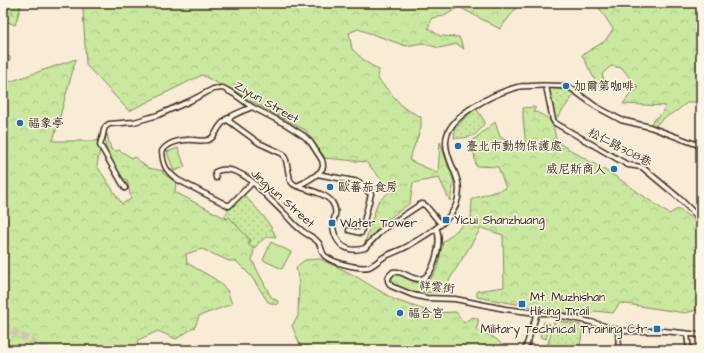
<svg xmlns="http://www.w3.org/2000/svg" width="704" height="353" viewBox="0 0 704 353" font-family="'Architects Daughter','LXGW WenKai TC',sans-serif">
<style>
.green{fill:url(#green-dots);stroke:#82895e}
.forest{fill:url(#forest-crowns);stroke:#82895e}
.cemetery{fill:url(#cemetery-stones);stroke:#82895e}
.pitch{fill:#cae89f;stroke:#82895e}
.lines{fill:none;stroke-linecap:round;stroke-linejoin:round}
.highway-tunnel{stroke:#d3c5b2;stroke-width:7;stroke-dasharray:7 3.5;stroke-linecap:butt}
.street-casing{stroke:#3b2a1e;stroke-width:7}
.street{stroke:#fcf5e5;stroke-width:4}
.poi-dot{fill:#1f6fb2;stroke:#fcf5e5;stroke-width:1.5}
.labels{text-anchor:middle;stroke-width:3;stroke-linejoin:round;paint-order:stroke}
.poi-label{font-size:12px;fill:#3b2a1e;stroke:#fcf5e5;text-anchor:start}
.street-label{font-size:12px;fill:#3b2a1e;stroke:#fcf5e5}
</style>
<defs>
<pattern id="green-dots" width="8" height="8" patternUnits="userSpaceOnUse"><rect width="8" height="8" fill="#cae89f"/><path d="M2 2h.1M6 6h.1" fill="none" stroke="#aec788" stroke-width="1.8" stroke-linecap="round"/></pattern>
<pattern id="forest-crowns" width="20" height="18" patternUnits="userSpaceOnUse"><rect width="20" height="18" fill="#cae89f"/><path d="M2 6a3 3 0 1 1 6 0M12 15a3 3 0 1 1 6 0" fill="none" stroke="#aec788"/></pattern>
<pattern id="cemetery-stones" width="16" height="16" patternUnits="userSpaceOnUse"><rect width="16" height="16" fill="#cae89f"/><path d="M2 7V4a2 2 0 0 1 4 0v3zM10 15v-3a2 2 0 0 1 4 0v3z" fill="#aec788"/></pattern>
</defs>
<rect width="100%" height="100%" fill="#f9ecd7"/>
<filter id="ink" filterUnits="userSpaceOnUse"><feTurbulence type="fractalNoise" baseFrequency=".025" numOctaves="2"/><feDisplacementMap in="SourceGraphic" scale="8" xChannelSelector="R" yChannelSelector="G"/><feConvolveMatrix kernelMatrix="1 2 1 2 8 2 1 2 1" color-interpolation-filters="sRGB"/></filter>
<g filter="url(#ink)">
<path class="green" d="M547,88L568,90L574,92V95L556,119L554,118Z
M476,108L485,122C476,138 470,138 454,138L455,129L464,119Z
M244,195C256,208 269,220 276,237C266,235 260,241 254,249L248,244L250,240L231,219L229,217L228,219L224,217L229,209Z
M555,320L580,325L583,329L579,350H546Z"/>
<path class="forest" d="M86,3H520L500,29L459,7L444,16L432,18L428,28L440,36L459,37L464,49L457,44L439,48L422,43L406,46L358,29L349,33L352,49L366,62L379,70L377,78L404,108L421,117V128L409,160L438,173L440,142L454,182L450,201L439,178L413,183L410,203L383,223L364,245L378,202L388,193V187L366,162L325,158L305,130L202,75L129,111L86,65L83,8Z
M596,3H701V102H688L678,110L664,118L654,127L650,124L663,112L666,106L623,104L632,91L635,92L638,88L622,68L611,66L602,74L605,82L598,86L582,55L605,41L613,29Z
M76,59L53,141H98L100,148L97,166L122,204L131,199L127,180L122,178L114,167L106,150L105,140L107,134L111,150L117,151L119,150L132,158L135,157L148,168L164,171L162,173L176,182L175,192L227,219L229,217L250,240L248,244L254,249L252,260L271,297L278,301L277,305L268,302L251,276L236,261H229L202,249L186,254L187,263L215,279L227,290L232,304L199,316L195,327L176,339L158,331L138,340L136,350H3V84Z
M533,107L536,108L533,111C554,119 552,122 557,142L618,178L669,214L678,209L700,224L701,226V309L685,313L620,303L613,313L595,311L589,317L477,297V291L504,287L503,235L481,228L442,292L411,293L391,285L393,275L398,274L417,283L427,281L432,277L437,269L443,242L471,218L472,199L506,188L498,167L476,166L472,141L495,122L500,137L518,148L526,147L523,118V108Z
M320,259L350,273L395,300L434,313L456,312L464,323L472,317L478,319V324L476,329L495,338L508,350H305L300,345L292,326L298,316L299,284L296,267L305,260Z"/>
<path class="cemetery" d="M3,3H22L15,25L3,20Z
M3,53L11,58L3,68Z"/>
<path class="pitch" d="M178,148L185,167L174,171L167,152Z
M271,242L291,252L282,269L263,260Z
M544,322L550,324L546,339L540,337Z"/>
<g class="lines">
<path class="highway-tunnel" d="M3,325L45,350
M3,347L7,350"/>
<g class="street-casing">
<path id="street" d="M546,86L553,120L555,123L628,165L642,167L679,198L701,220
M252,107C241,112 227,116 220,126C216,131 215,138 208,140C201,142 194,139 186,140C177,140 167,144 162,151C163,166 166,171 178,180L229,206L253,182
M226,119L259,143L283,154L286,160L290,180L293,184C305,190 324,192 332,202C339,213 333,217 333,226C333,229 334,232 335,235C340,249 352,252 365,248L382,230L421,204H423L426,206L441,224
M317,174L359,182L363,187L371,194L361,233L349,230
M216,178L215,172C228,165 243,174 253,182C263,193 274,203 285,214C290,219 294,225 300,229C305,234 312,236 317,241C322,245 321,253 325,256C333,263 358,269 369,267C374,265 379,260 384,257C393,252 403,250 411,244C427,234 448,224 456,205C466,180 447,166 446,144C444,116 495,93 518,87C521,86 526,86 530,86C542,85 554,86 566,86L572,89L595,106L621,120L650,127L701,146
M125,188L100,145C101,141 102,139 103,135C104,129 104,127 109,124L134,122L158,115L190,101L213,89L223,88L234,94L252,107L287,125L304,136L311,143L322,160C323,163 323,164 323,167C321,174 304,183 297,186
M436,228C437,230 438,232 438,234C440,245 434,279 419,279C409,279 403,270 393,272L389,276L388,279V281L391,286L413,295L426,298L455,299L505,309L537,313H548L591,322L618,330L627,331H664L701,335
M618,330L619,350
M687,334L689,350
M525,350L537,313"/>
</g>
<use href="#street" class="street"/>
</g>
</g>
<g class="poi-dot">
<circle cx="566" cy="86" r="4"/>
<circle cx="20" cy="123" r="4"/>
<circle cx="458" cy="146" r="4"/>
<circle cx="614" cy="169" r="4"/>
<circle cx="330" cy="187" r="4"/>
<rect x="442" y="216" width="8" height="8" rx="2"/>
<rect x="328" y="219" width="8" height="8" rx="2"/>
<rect x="518" y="300" width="8" height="8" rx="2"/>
<circle cx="400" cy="313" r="4"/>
<rect x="653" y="325" width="8" height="8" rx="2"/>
</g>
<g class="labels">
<g class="poi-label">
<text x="574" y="90">加爾第咖啡</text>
<text x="28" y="127">福象亭</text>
<text x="466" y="150">臺北市動物保護處</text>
<text x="606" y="173" text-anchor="end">威尼斯商人</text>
<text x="338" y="191">歐蕃茄食房</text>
<text x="454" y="224">Yicui Shanzhuang</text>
<text x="340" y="227">Water Tower</text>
<text x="530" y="301">Mt. Muzhishan<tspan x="530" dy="14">Hiking Trail</tspan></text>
<text x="408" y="317">福合宮</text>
<text x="649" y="333" text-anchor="end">Military Technical Training Ctr.</text>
</g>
<g class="street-label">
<text transform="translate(267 102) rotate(30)" y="4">Ziyun Street</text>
<text transform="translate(620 147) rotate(27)" y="4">松仁路308巷</text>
<text transform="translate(283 198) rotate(42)" y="4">Jingyun Street</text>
<text transform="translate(437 287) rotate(6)" y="4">祥雲街</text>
</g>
</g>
<rect width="704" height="353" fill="none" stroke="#fcf5e5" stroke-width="16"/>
<rect x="8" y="8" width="688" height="337" fill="none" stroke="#3b2a1e" stroke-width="1.5" filter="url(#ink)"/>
</svg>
